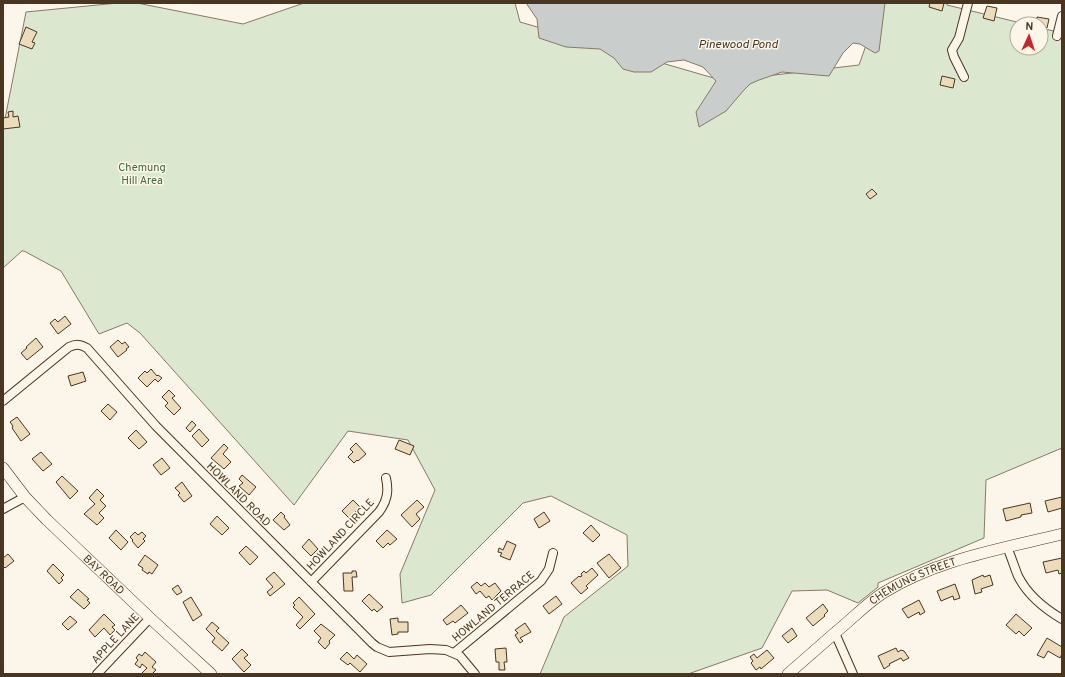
<svg xmlns="http://www.w3.org/2000/svg" width="1065" height="677" viewBox="0 0 1065 677" font-family="Overpass,sans-serif">
<style>
.green{fill:#dce7d0;stroke:#887966}
.water{fill:#c9cecd;stroke:#887966}
.building{fill:#ecdcbc;stroke:#4a3520}
.lines{fill:none;stroke-linecap:round;stroke-linejoin:round}
.street-casing{stroke:#4a3520;stroke-width:10}
.secondary-casing{stroke:#4a3520;stroke-width:12}
.street{stroke:#fbf6e9;stroke-width:8}
.secondary{stroke:#fbf6e9;stroke-width:11}
.labels{text-anchor:middle;stroke-width:3;stroke-linejoin:round;paint-order:stroke}
.park-label{font-size:11px;fill:#436837;stroke:#fbf6e9}
.street-label{font-size:11px;fill:#4a3520;stroke:#fbf6e9}
.water-label{font-size:12px;font-style:italic;fill:#4a3520;stroke:#fbf6e9}
</style>
<rect width="100%" height="100%" fill="#fbf6e9"/>
<path class="green" d="M118,3H137L243,24L304,3H515L520,22L724,81L859,65L881,3H947V5L1025,24H1017V48H1041V28L1062,33V448L986,480L984,538L878,583V587L858,603L827,590L792,591L762,648L688,674H540L564,617L628,566L627,535L551,496L523,503L431,595L402,603L400,574L435,490L408,440L348,431L294,505L140,333L127,323L99,334L61,271L24,251H22L3,268V129L26,12Z"/>
<path class="water" d="M526,3H885L879,51L875,53L860,44L853,43L843,53L829,76L782,72L759,80L750,84L744,90L726,111L699,127L696,112L716,81L703,67L684,60L667,62L651,72H634L623,69L614,58L600,49L566,47L539,38L537,19Z"/>
<path class="building" d="M930,3H944L942,11L929,7Z
M987,6L997,8L994,21L983,18Z
M1037,17L1049,19L1047,28L1041,26V24H1036Z
M26,27L37,32L32,42L35,43L32,49L19,44Z
M942,76L955,79L953,88L940,85Z
M13,111V117L18,116L20,127L3,129V118L9,117L8,112Z
M872,189L877,194L870,199L866,194Z
M65,316L71,324L58,334L50,323L55,319L58,322Z
M36,338L43,347L27,360L21,353L27,348L26,347Z
M118,340L122,344L125,342L129,347L126,349L127,350L118,357L110,347Z
M151,369L157,376L158,375L162,378L158,382L155,379L147,387L138,378L145,371L147,373Z
M83,372L86,381L71,386L68,376Z
M169,390L175,396L172,398L181,408L174,415L165,406L168,403L162,397Z
M108,404L117,412L110,420L101,411Z
M17,417L30,434L21,441L12,428L13,426L10,422Z
M192,421L196,425L190,432L186,428Z
M199,429L209,440L202,447L192,436Z
M136,430L147,442L139,449L128,438Z
M399,440L414,446L410,455L395,449Z
M356,443L366,454L358,461L357,460L354,463L348,457L353,452L350,449Z
M224,444L228,448L223,454L231,462L224,469L211,458Z
M41,452L52,464L43,471L32,459Z
M162,458L170,468L161,475L153,465Z
M242,475L256,487L249,495L239,486L243,483L239,479Z
M62,476L78,491L70,499L56,482Z
M182,482L192,496L184,502L178,495L180,493L175,488Z
M97,489L104,496L100,500L106,506L99,513L104,518L97,525L84,514L95,504L89,498Z
M1062,497V508L1048,512L1045,501Z
M353,500L360,507L349,518L342,511Z
M417,500L424,507L416,514L420,519L412,527L401,515Z
M1030,503L1032,513L1021,515V517L1006,521L1003,509Z
M281,512L285,516L284,517L290,525L284,530L273,520Z
M544,512L550,521L539,528L534,519Z
M217,516L229,528L222,535L210,524Z
M591,525L600,535L593,542L583,533Z
M116,530L128,542L121,550L109,538Z
M387,530L397,539L390,545L388,543L383,548L376,541Z
M135,532L138,535L142,532L146,536L143,539L145,541L138,548L132,541L133,540L130,537Z
M309,539L318,549L311,556L302,547Z
M507,541L516,545L510,560L500,556L502,553L498,552L499,548L503,550Z
M246,546L258,557L250,565L239,553Z
M8,554L14,561L5,568L4,567L3,568V558Z
M609,554L621,568L609,578L597,563Z
M145,555L158,565L152,574L149,572L148,574L142,570L143,568L138,565Z
M1062,558V573L1059,574L1058,570L1046,573L1043,562Z
M53,564L64,575L61,578L63,580L59,584L47,571Z
M592,568L598,575L586,586L588,588L581,594L571,583L579,576L580,577L582,576L581,574L584,571L586,573Z
M352,571H356L357,577H352L353,591H344L343,573H352Z
M274,572L285,584L270,596L267,592L273,587L266,579Z
M983,575L984,577L990,575L993,585L981,589L982,592L975,594L972,580Z
M477,582L481,586L485,583L489,587L495,583L501,591L492,600L489,596L486,598L480,591L476,594L471,587Z
M955,584L960,598L954,600L953,596L941,601L937,591Z
M178,585L182,592L177,595L172,589Z
M78,589L89,599L87,600L90,603L84,609L70,597Z
M369,594L383,607L377,612L374,609L372,611L362,601Z
M556,596L562,604L549,614L543,606Z
M191,597L202,615L193,621L183,602Z
M299,597L315,614L300,629L296,625L303,617L293,607L295,605L293,603Z
M919,600L925,612L920,615L919,612L908,618L902,609Z
M823,604L828,611L824,615L825,616L813,626L806,618Z
M461,605L468,613L455,623L453,621L447,625L443,620Z
M104,614L115,625L112,627L115,630L110,635L104,628L95,637L89,630Z
M1016,614L1032,628L1024,636L1019,631L1016,634L1006,625Z
M70,616L77,622L68,630L62,624Z
M398,618V622H408V632H398V634L392,635L390,619Z
M212,622L219,628L216,631L229,643L222,651L212,642L215,638L206,629Z
M525,623L531,632L520,638L523,641L520,643L515,635L518,633L515,630Z
M321,624L335,635L329,641L330,643L325,649L318,642L321,638L314,631Z
M792,628L797,636L788,643L782,636Z
M1047,638L1062,647V654L1060,658L1048,651L1044,658L1037,655Z
M506,648L507,662H504L505,670H499V662H496L495,649Z
M896,648L898,652L901,650L904,651L909,658L903,661L901,658L889,664L890,665L884,669L878,656Z
M242,649L248,655L244,658L251,665L244,672L232,659Z
M767,650L774,658L761,669L760,667L756,670L751,663L753,661L750,657L754,654L757,658Z
M145,652L156,662L152,667L156,670L152,674H144L142,673L147,668L142,664L140,668L135,664L138,660L136,658L139,654L142,656Z
M347,652L354,659L357,655L367,664L360,672L350,663L348,665L340,659Z"/>
<g class="lines">
<g class="street-casing">
<path id="street" d="M1057,36L1062,16
M964,77L954,57L952,50L959,38L968,3
M3,401L69,347C76,344 80,344 87,348L156,426L372,643L377,647L389,652L430,649L446,650L460,656L475,674
M3,509L25,497
M1007,547C1011,556 1014,566 1018,576C1027,594 1045,609 1062,619
M311,582L379,512C387,501 389,492 386,478
M835,633L853,674
M454,653L541,581L549,569L553,553
M97,674L150,618"/>
</g>
<g class="secondary-casing">
<g id="secondary">
<path id="s1" d="M3,468L25,497L47,520L150,618L211,674"/>
<path id="s2" d="M788,674C804,660 820,646 836,632C852,619 866,604 883,593C938,559 1001,549 1062,534"/>
</g>
</g>
<use href="#street" class="street"/>
<use href="#secondary" class="secondary"/>
</g>
<g class="labels">
<g class="park-label">
<text x="142" y="171">Chemung<tspan x="142" dy="13">Hill Area</tspan></text>
</g>
<g class="street-label">
<text transform="translate(239 494) rotate(45)" y="4">HOWLAND ROAD</text>
<text transform="translate(340 534) rotate(-47)" y="4">HOWLAND CIRCLE</text>
<text dy="4" stroke="none"><textPath href="#s1" startOffset="147">BAY ROAD</textPath></text>
<text dy="4" stroke="none"><textPath href="#s2" startOffset="157">CHEMUNG STREET</textPath></text>
<text transform="translate(493 606) rotate(-40)" y="4">HOWLAND TERRACE</text>
<text transform="translate(115 638) rotate(-47)" y="4">APPLE LANE</text>
</g>
<g class="water-label">
<text x="738" y="48">Pinewood Pond</text>
</g>
</g>
<rect width="1065" height="677" fill="none" stroke="#4a3520" stroke-width="8"/>
<g transform="translate(1029 36) rotate(3)"><circle r="19" fill="#fbf6e9" stroke="#b4a999"/>
<path d="M0-3L7 15L0 10L-7 15Z" fill="#c62828"/>
<text y="-6" font-size="11" font-weight="bold" text-anchor="middle" fill="#4a3520">N</text>
</g>
</svg>
